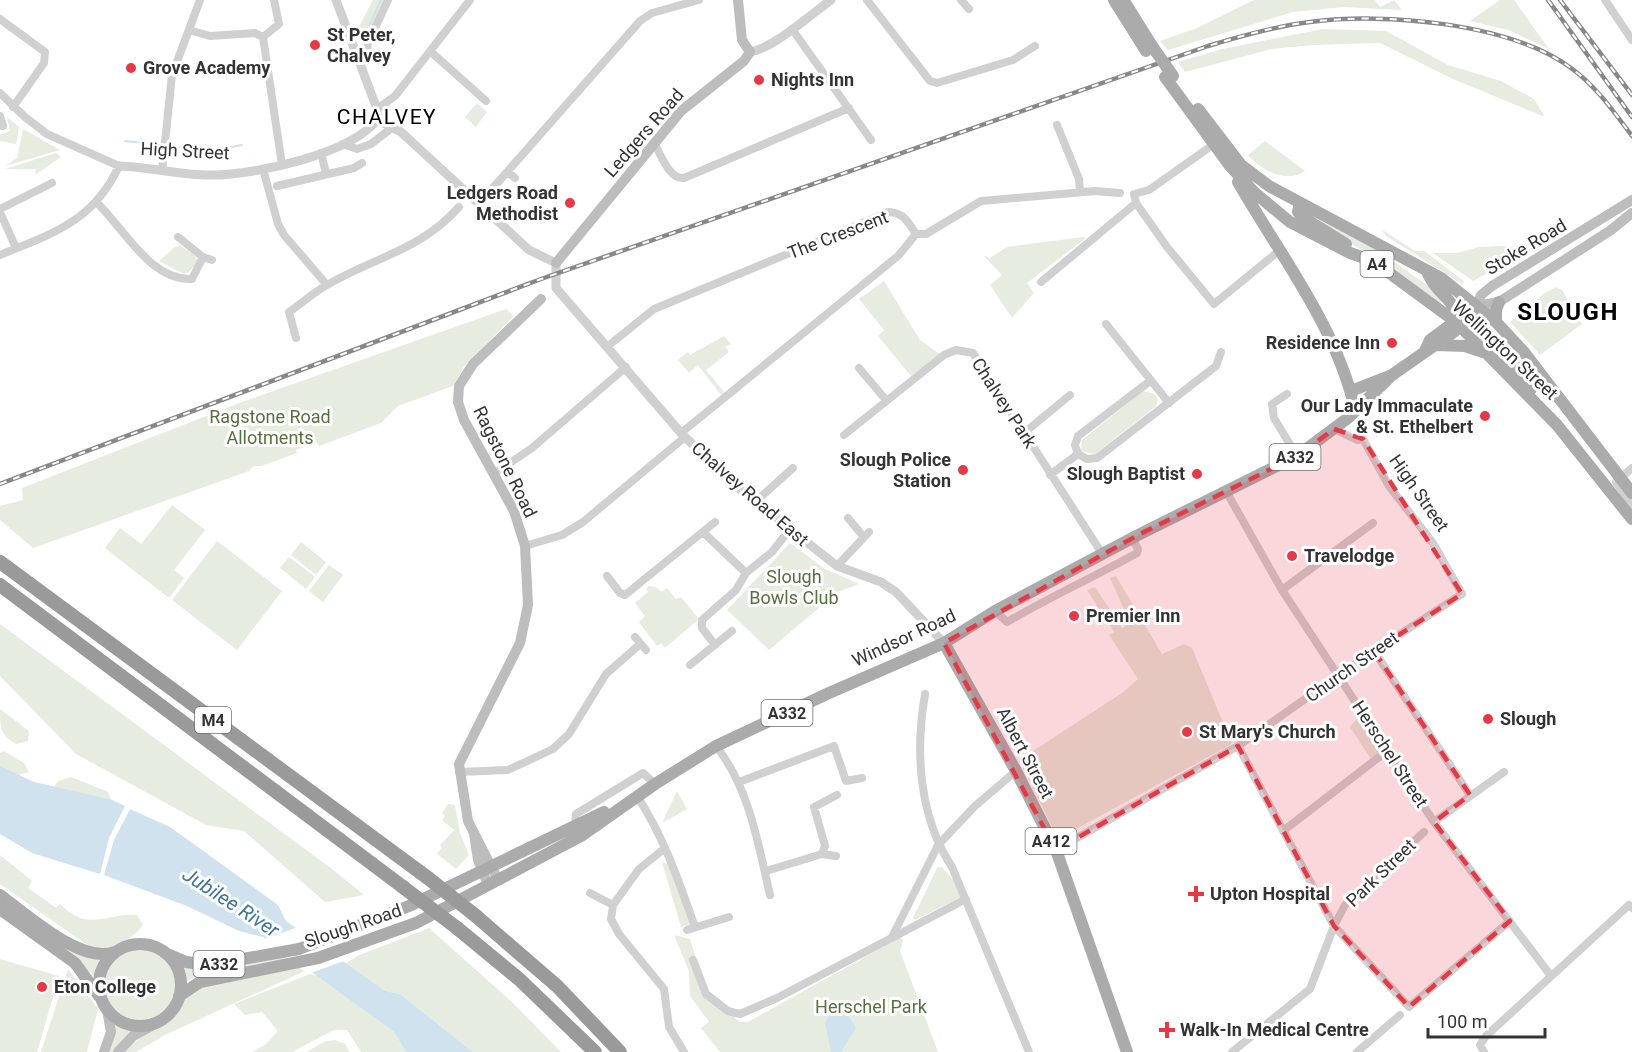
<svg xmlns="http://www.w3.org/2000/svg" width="1632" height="1052" viewBox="0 0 1632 1052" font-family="Roboto,sans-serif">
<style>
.green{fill:#e6ecdf}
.water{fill:#cfe2ee}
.pier{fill:#fff}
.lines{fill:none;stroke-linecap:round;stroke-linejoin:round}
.stream{stroke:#cfe2ee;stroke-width:2}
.minor{stroke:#d0d0d0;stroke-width:8}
.tertiary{stroke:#d0d0d0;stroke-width:9}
.secondary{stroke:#bdbdbd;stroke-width:10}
.primary{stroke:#ababab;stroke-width:12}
.motorway{stroke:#9a9a9a;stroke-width:14}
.rail-casing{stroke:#888;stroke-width:4.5}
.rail{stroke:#fff;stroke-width:2;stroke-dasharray:7;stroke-linecap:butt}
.primary-bridge{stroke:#ababab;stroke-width:12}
.motorway-bridge{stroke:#9a9a9a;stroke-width:14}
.marked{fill:#e63946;fill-opacity:0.2;stroke:#e63946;stroke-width:4.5;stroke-dasharray:12 8;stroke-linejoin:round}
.poi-dot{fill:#e63946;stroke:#fff;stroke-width:2}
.labels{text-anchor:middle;stroke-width:6;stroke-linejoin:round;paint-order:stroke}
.shield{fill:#fff;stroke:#707070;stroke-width:1.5}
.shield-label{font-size:16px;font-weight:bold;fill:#333}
.poi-label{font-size:18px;font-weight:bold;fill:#333;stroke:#fff;text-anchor:start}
.street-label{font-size:18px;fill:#333;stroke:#fff}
.park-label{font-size:18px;fill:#56703f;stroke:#fff}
.water-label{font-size:20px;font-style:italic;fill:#3f7597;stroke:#fff}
.quarter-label{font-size:21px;letter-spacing:1.5px;fill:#000;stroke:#fff}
.district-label{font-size:24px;font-weight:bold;letter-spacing:1.5px;fill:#000;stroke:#fff}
</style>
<rect width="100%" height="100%" fill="#fff"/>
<path class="green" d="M373,0H386L363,46L356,32Z
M1254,0H1375L1380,7L1394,0L1402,10L1343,7L1293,12L1168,50L1160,41L1197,28Z
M1500,0H1514L1549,49L1508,30L1470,21Z
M1323,29L1386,31L1448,65L1501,81L1534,99L1545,117L1453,79L1380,43L1313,45L1272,49L1185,72L1178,62L1222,49Z
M477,103L487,112L476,127L465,117Z
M7,117L19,127L16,144L0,141V135L10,131Z
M23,130H25L60,150L5,166L17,158Z
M1265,141L1305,171C1288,184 1260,170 1248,155Z
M56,153L61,157L35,175L36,169H5Z
M1319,220L1380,252L1445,298L1439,305L1388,266L1317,223Z
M1381,229L1415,251H1424L1464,281L1462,284L1386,236Z
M1083,237L1086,238L1027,283L1034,293L1012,318L990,285L1002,275L983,255L990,258L1007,247Z
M180,246L195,255L198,262L189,272L184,274L159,261L175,247Z
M1502,246L1529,249L1473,281L1433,253H1457L1479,247Z
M884,281L920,340L941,355L911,376L878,336L884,330L859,299Z
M1556,287L1562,290L1582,324L1540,355L1510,322L1545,293Z
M506,309L514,316L464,366L453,386L398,406L381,423L319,446L317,442L296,450L297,453L261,466H254L249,471L33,548L0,520V506L23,500L22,488L242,402Z
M724,336L731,344L725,347L729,352L706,370L724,392L721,395L698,365L689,373L678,360L688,352L690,355Z
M1143,391L1155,394L1158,400L1156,406L1095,454L1081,451L1082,440Z
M172,505L205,530L174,570L184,578L169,598L105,548L120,528L141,544Z
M217,541L282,591L237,650L172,600Z
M301,542L326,562L316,575L291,555Z
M790,543L825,569L859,584L838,592L769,650L727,610Z
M289,557L315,577L306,589L280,568Z
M329,565L343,575L323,602L309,591Z
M1116,576L1162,654L1184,644L1192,648L1232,744L1058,839L1019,760L1122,693L1138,679L1109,635L1114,632L1087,590L1095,587L1122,628L1130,623L1110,578Z
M649,586L656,587L662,592L667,588L676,599L681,597L699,619L665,648L661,643L657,646L639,622L645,616L635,603L648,592L646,589Z
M0,624L332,869L364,895L325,902L244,831L206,825L76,754L0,676Z
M0,709L29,731L28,741L16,744C0,735 0,727 0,709Z
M1358,717L1381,752L1371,759L1350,727Z
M4,751L24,763L29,772L14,776L0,768V753Z
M71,777L108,792L111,799L54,787L58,781Z
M677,791L687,809L662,823Z
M448,804L455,805L460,833L469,855L456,869L437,854L442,847L440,845L454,830L442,820L445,816L442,813Z
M0,855L32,881L28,888L56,908L60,904C89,933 105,913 137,915L143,925C132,941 113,946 96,951L0,884Z
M662,862L671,866L690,925L681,927Z
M942,867L964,893L961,897L915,920L913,918L937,868Z
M0,899L101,958L94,976L67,950L0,903Z
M429,928L513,1003L561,1052H473L400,994L385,991L345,964L357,956Z
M674,935L690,939L707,994L740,1022H748L901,937L903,941L900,951L938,1052H720L701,1028L709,1022L690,996L689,971Z
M104 985a36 36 0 1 1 72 0a36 36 0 1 1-72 0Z
M296,952L298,957L201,975L186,981L184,966Z
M0,959L59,976L37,1052H0Z
M317,963L318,965L167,1034L136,1052H122L153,1028L169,1020L193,989Z
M68,969L98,1009L87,1052H41Z
M310,974L317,976L394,1032L406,1052H361L347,1030H334L292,1052H252L266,1044L278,1031L262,1012L245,1015L234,1004Z
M116,1023L133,1030L113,1052H108Z
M335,1040L345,1044L350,1052H306L326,1041Z"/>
<path class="water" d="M0,766L34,782L110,799L125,806L109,838L100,874L32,853L0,834Z
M130,809L170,827L278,905L286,921L385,991L400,994L473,1052H406L394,1032L263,937L239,931L187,906L104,875L114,840Z
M835,1005L844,1008L856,1028L841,1052H831L825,1023Z"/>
<path class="pier" d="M298,927L344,961L308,974L262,940Z"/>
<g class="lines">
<path class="stream" d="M362,41L381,0
M125,141L154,144
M177,147L218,150L242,145"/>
<path class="minor" d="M867,0L930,81L937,83L1013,60L1035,46
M961,0L969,9
M1605,0L1632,40
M0,19L45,52L44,63L13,107
M792,29L871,140
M189,30L210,36L255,33L263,37L282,165
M263,37L279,24L274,0
M430,51L486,101
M359,62L366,58L368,43L388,0
M0,93L25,117L47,134L119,166C93,222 53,233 0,255
M377,109L395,96L470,0
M0,116L3,126
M1057,125L1079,179L1080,192
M654,143C661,155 669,179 684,178L849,108
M343,144L357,149L371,144L393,127
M321,153L326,173
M263,169L278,224L284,235L327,285
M162,171L172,75L200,0
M508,172L515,178
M277,186L354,168L362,163
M485,197L640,21L652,13L699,0
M97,203C124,228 150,281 192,279L203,257
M1136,203L1167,247L1214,304L1280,250
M0,209L52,183
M0,212L16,248
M916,234H926L981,201L1095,191L1120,193
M178,237L203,257L212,260
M1041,282L1136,203L1134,194L1149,190L1214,144
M1106,324L1169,403
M296,338L289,312C302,303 314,292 327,285C375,257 421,250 459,207
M608,346L654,309L889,212C904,213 908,222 916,234
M859,368L886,400
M1150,381L1078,436L1075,445L1078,454L1087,459L1097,458L1216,366L1221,352
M1287,394L1272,404L1274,418L1297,456
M681,433L898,256L916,234
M1024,433L1070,395
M844,435L944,355L956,350L973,353L1103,555
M1632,468L1616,482L1632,505
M495,473L532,448L626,367
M1050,475L1078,454
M1226,491L1282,590L1434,822L1551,976
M754,503L793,468
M848,518L863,536
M703,532L746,573L772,552L789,530
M525,546L562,535L583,522L685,437
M837,566L869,532
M607,576L620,593L625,595L715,522
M1282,590L1373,523
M995,611L1007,622C1050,597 1094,577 1137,553L1138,549L1132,538
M635,637L646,650
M715,645L702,628V620L736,590L746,573
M1374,651L1470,795
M690,665L732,631
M925,694C915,752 919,817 952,867L1029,1052
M716,746C750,789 758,844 770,895
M1238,746L1334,926L1409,1007L1510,921
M459,772L508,770L553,749L569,734L606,674L639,645
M739,782L834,746L846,781L862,778
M637,796C664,837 679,882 695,927
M1434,822L1504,772
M575,826L576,814L643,773L655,784
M1283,831L1387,751
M665,848L639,869L613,905L611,919L619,934L664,989L669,1027L684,1052
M1056,850L1238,746L1371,653L1462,594L1433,543L1389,486L1363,439L1357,440L1334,429
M822,854L825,846L814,807L837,795
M766,871L822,854L836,856
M590,893L613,905
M687,930L729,917
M893,935L938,845L975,806L1016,771
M693,960L706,994L728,1011L740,1014L777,998L966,899
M1232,1052L1310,989L1334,926L1345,905L1424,832
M1357,1052L1400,1015
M1484,1052L1480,1045L1486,1036L1629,905L1632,908"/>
<path class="tertiary" d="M336,0L377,109V120
M750,52C774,48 810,15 831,0
M377,120L401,132L529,250L556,263V288
M119,166C151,167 183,176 215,175C258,174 350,154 377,120
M556,288L681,433L732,483L837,566L881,582L896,592L944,643"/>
<path class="secondary" d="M1632,200L1492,286L1481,295L1476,306L1499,302L1611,230L1632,213
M556,263L681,111L744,61L750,52L742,40L738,0
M474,834L478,860L488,885
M498,880L468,821L459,764L520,643L528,605L525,546L514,511L464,420L458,402L459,386L473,364L541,299
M104,1052L111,1032L107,1010
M118,1052L133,1036L155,1024"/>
<path class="primary" d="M1114,0L1146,51
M1124,1L1152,46
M1165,77L1230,166L1255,193L1290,222L1350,253L1373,261L1456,322L1557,425L1632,519
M1198,109L1241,165L1269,186L1441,278L1496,322L1523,351L1632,493
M1238,182C1280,255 1336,326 1355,409
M1300,203L1298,212L1301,216L1346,244
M1476,306V323L1522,374L1531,389
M1496,322V310L1499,302
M1437,345L1465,346L1483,352
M1425,351L1430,340L1476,306
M1351,391L1392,375L1455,331C1458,293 1441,302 1428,274
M944,643L1016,771L1056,850L1127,1052
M0,895C26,914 82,965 114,952
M0,909L75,963L99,996
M99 985a41 41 0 1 1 82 0a41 41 0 1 1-82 0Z
M165,953L186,962L209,965L299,949L409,906L604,812
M179,996L200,982L318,958L416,923L581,836L655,784L716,746L829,693L944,643L995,611L1138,535L1297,456L1348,418L1392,375"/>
<path class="motorway" d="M0,562L428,878
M0,585L403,887
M476,916L557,986L620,1052
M457,928L519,979L595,1052"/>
<g class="rail-casing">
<path id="rail" d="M1548,0L1632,117
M1560,0L1632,95
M0,484L541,279L1208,46C1241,36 1276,26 1310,22C1385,12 1510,23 1571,68C1596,86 1614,112 1632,136"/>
</g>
<use href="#rail" class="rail"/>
<path class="primary-bridge" d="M1152,46L1173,76"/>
<path class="motorway-bridge" d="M428,878L476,916
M403,887L457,928"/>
</g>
<path class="marked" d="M1334,429L1363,439L1462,594L1374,651L1470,795L1434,822L1510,921L1409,1007L1334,926L1238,746L1056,850L944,643L1138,535L1297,456Z"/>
<g class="poi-dot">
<circle cx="315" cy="45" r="6"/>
<circle cx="131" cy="68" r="6"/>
<circle cx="759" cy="80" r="6"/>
<circle cx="570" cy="203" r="6"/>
<circle cx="1392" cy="343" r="6"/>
<circle cx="1485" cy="416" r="6"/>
<circle cx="963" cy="470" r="6"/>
<circle cx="1197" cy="474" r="6"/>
<circle cx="1292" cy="556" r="6"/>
<circle cx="1074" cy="616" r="6"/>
<circle cx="1488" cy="719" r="6"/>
<circle cx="1187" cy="732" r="6"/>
<path d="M1193 885h6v6h6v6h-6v6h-6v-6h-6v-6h6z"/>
<circle cx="42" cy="987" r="6"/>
<path d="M1164 1021h6v6h6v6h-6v6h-6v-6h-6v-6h6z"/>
</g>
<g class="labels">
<g class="shield">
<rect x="1360.5" y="251" width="33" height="26" rx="4.5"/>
<rect x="1269.5" y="444" width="51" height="26" rx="4.5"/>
<rect x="761.5" y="700" width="51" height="26" rx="4.5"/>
<rect x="195" y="707" width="36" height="26" rx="4.5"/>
<rect x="1025.5" y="828" width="51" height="26" rx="4.5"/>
<rect x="193.5" y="951" width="51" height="26" rx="4.5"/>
</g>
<g class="shield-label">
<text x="1377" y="270">A4</text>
<text x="1295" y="463">A332</text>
<text x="787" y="719">A332</text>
<text x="213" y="726">M4</text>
<text x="1051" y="847">A412</text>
<text x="219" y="970">A332</text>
</g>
<g class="poi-label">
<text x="327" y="41">St Peter,<tspan x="327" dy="21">Chalvey</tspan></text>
<text x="143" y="74">Grove Academy</text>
<text x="771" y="86">Nights Inn</text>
<text x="558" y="199" text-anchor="end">Ledgers Road<tspan x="558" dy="21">Methodist</tspan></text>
<text x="1380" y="349" text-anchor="end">Residence Inn</text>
<text x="1473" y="412" text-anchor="end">Our Lady Immaculate<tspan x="1473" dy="21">&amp; St. Ethelbert</tspan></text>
<text x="951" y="466" text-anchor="end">Slough Police<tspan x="951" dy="21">Station</tspan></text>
<text x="1185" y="480" text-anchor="end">Slough Baptist</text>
<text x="1304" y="562">Travelodge</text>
<text x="1086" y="622">Premier Inn</text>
<text x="1500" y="725">Slough</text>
<text x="1199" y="738">St Mary's Church</text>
<text x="1210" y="900">Upton Hospital</text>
<text x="54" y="993">Eton College</text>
<text x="1180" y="1036">Walk-In Medical Centre</text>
</g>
<g class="street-label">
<text transform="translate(644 133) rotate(-49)" y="6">Ledgers Road</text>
<text transform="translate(185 151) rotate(3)" y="6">High Street</text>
<text transform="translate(838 235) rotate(-21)" y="6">The Crescent</text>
<text transform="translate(1526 247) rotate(-31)" y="6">Stoke Road</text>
<text transform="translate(1505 350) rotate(43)" y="6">Wellington Street</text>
<text transform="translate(1004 403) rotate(57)" y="6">Chalvey Park</text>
<text transform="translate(505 462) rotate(64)" y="6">Ragstone Road</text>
<text transform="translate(1419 493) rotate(55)" y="6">High Street</text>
<text transform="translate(750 494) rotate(41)" y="6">Chalvey Road East</text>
<text transform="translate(904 638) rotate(-25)" y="6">Windsor Road</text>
<text transform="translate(1352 667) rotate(-35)" y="6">Church Street</text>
<text transform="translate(1025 753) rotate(62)" y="6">Albert Street</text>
<text transform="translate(1390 754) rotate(57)" y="6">Herschel Street</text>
<text transform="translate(1381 873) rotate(-44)" y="6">Park Street</text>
<text transform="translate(353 926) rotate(-19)" y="6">Slough Road</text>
</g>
<g class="park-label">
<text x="270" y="423">Ragstone Road<tspan x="270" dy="21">Allotments</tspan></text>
<text x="794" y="583">Slough<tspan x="794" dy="21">Bowls Club</tspan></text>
<text x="871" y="1013">Herschel Park</text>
</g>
<g class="water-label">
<text transform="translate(231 902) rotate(33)" y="7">Jubilee River</text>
</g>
<g class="quarter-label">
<text x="387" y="124">CHALVEY</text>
</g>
<g class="district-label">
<text x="1568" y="320">SLOUGH</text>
</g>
</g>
<path d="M1428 1028v9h117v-9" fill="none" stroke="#333333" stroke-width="3"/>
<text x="1437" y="1028" font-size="18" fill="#333333" stroke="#ffffff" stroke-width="4.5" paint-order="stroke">100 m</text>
</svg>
